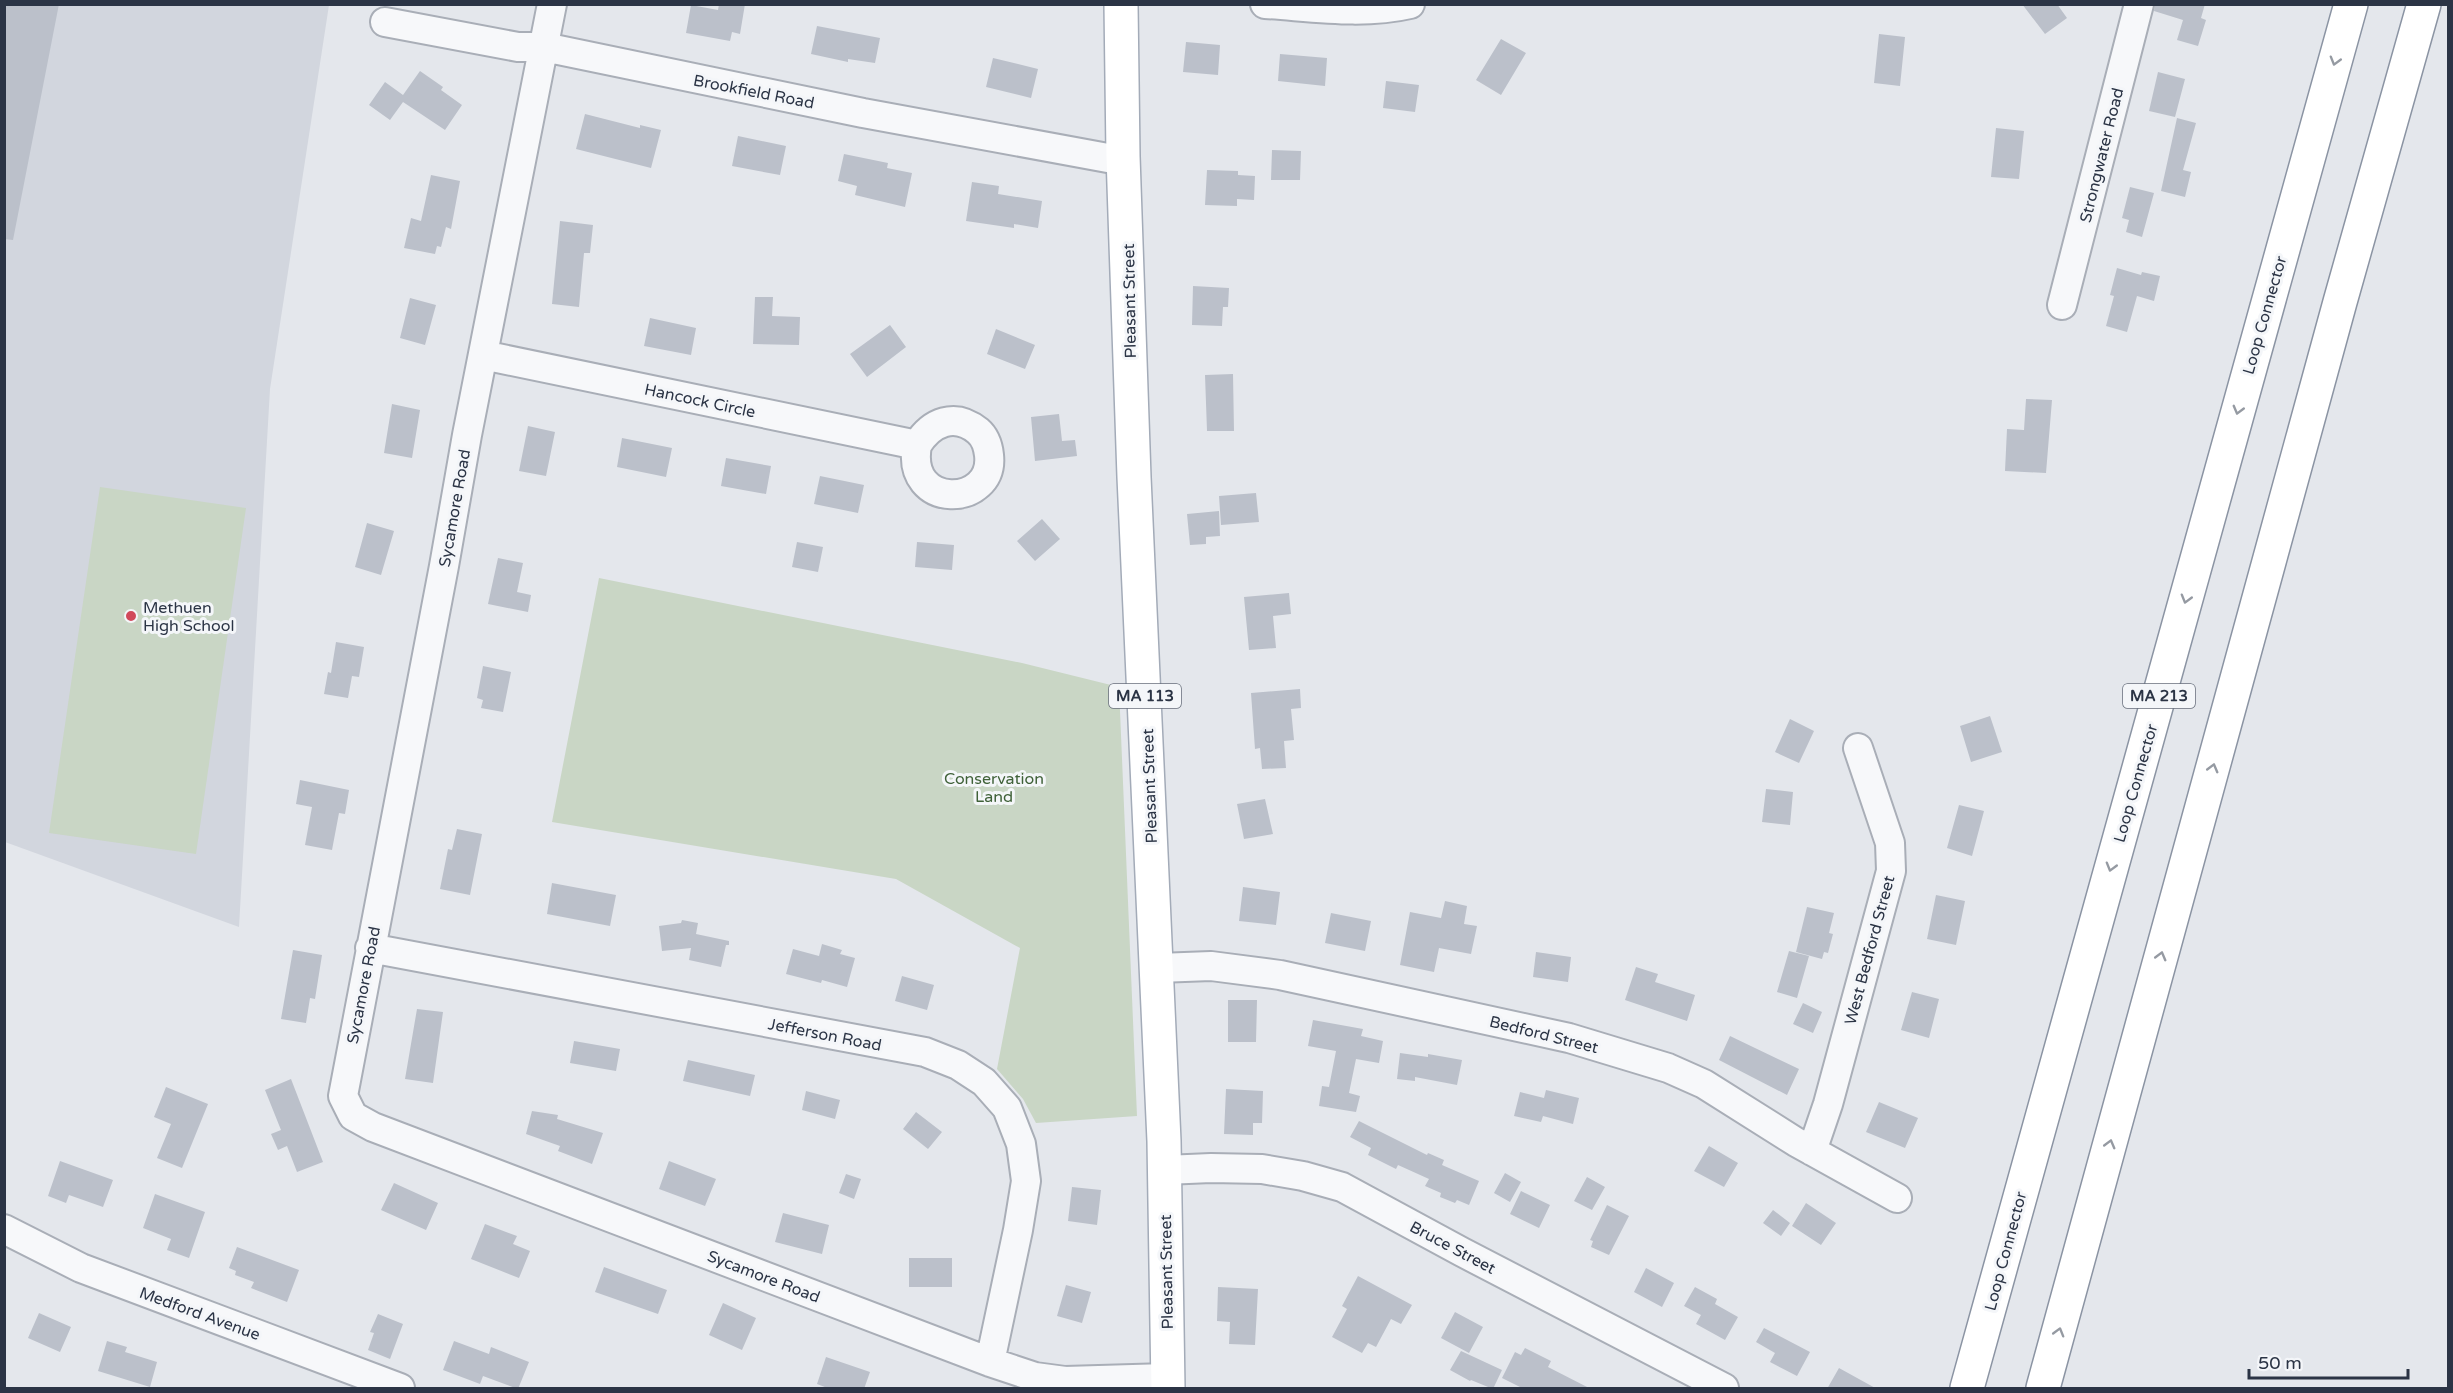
<svg xmlns="http://www.w3.org/2000/svg" width="2453" height="1393" viewBox="0 0 2453 1393" font-family="'Varela Round',sans-serif">
<style>
.built{fill:#d2d6de}
.green{fill:#c9d6c5}
.building{fill:#bbc0ca}
.lines{fill:none;stroke-linecap:round;stroke-linejoin:round}
.minor-casing{stroke:#a9aeb7;stroke-width:32}
.major-casing{stroke:#a3abb8;stroke-width:36}
.highway-casing{stroke:#8b94a3;stroke-width:36}
.minor{stroke:#f7f8fa;stroke-width:28}
.major{stroke:#fff;stroke-width:33}
.highway{stroke:#fff;stroke-width:33}
.oneway{stroke:#959aa2}
.poi-dot{fill:#d1495b;stroke:#f4f6f9;stroke-width:2}
.labels{text-anchor:middle;stroke-width:6;stroke-linejoin:round;paint-order:stroke}
.shield{fill:#f4f6f9;stroke:#676e7b;stroke-width:1.5}
.shield-label{font-size:15px;font-weight:bold;fill:#2b3445}
.street-label{font-size:16px;fill:#2b3445;stroke:#f4f6f9}
.poi-label{font-size:16px;fill:#2b3445;stroke:#f4f6f9;text-anchor:start}
.park-label{font-size:16px;fill:#3f6138;stroke:#f4f6f9}
</style>
<rect width="100%" height="100%" fill="#e4e7ec"/>
<path class="built" d="M4,5H329L270,389L239,927L5,842Z"/>
<path class="green" d="M100,487L246,508L196,854L49,833Z
M599,578L1022,663L1119,687L1137,1116L1036,1123L1023,1099L997,1069L1020,948L896,879L552,822Z"/>
<path class="building" d="M4,4H59L13,240L4,239Z
M719,4H745L740,34L732,32L730,41L686,33L691,5L718,10Z
M2022,4H2057L2067,18L2045,34Z
M2155,4H2205L2201,18L2206,20L2198,46L2177,40L2183,20L2154,11Z
M817,26L880,38L875,63L848,59V62L811,54Z
M1879,34L1905,37L1900,86L1874,83Z
M1501,39L1526,53L1501,95L1476,80Z
M1186,42L1220,45L1218,75L1183,72Z
M1280,54L1327,58L1325,86L1278,81Z
M993,58L1038,69L1031,98L986,87Z
M420,71L443,87L441,90L462,105L445,130L403,102L390,120L369,105L385,82L403,95Z
M2158,72L2185,79L2175,117L2149,111Z
M1386,81L1419,85L1415,112L1383,108Z
M585,114L640,128V125L661,130L651,168L576,149Z
M2177,118L2196,123L2183,170L2191,172L2185,197L2161,191Z
M1996,128L2024,131L2019,179L1991,177Z
M738,136L786,146L780,175L732,166Z
M1272,150L1301,151L1300,180H1271Z
M844,154L888,163L887,168L912,173L905,207L855,195L857,186L838,181Z
M1207,170L1238,171V175L1255,176L1254,200L1237,199V206L1205,205Z
M431,175L460,181L451,229L446,227L441,247L437,246L435,254L404,248L411,218L421,221Z
M972,182L999,186L998,194L1042,201L1038,228L1014,224V228L966,221Z
M2130,187L2154,193L2142,237L2126,232L2129,220L2122,218Z
M560,221L593,225L590,253H584L579,307L552,304Z
M2117,268L2141,275L2142,272L2160,276L2154,301L2137,296L2127,332L2106,326L2114,296L2110,295Z
M1193,286L1229,288L1228,307H1223L1222,326L1192,325Z
M755,297H773L772,316L800,317L799,345L753,344Z
M410,298L436,305L425,345L400,338Z
M650,318L696,328L691,355L644,346Z
M890,325L906,347L867,377L850,354Z
M996,329L1035,345L1025,369L987,354Z
M1233,374L1234,431H1207L1205,375Z
M2026,399L2052,400L2046,473L2005,471L2007,429L2024,430Z
M392,404L420,410L412,458L384,453Z
M1059,414L1062,441L1075,440L1077,456L1035,461L1031,417Z
M528,426L555,432L546,476L519,471Z
M622,438L672,448L666,477L617,467Z
M726,458L771,466L766,494L721,486Z
M820,476L864,485L858,513L814,504Z
M1256,493L1259,522L1221,525L1219,496Z
M1219,511L1220,536L1206,537V544L1190,545L1187,514Z
M1042,519L1060,539L1035,561L1017,541Z
M367,523L394,531L381,575L355,567Z
M797,542L823,547L818,572L792,567Z
M917,542L954,545L952,570L915,567Z
M498,558L523,563L517,592L531,595L528,612L488,604Z
M1289,593L1291,614L1273,616L1276,648L1249,650L1244,597Z
M336,642L364,647L359,677L352,676L348,698L324,694L328,672L331,673Z
M483,666L511,672L503,712L481,708L483,700L477,698Z
M1300,689L1301,708L1291,709L1294,740L1284,741L1286,768L1262,769L1260,748L1255,749L1251,693Z
M1990,716L2002,752L1971,762L1960,726Z
M1790,719L1814,731L1799,763L1775,752Z
M300,780L349,790L345,814L339,813L332,850L305,845L312,807L296,804Z
M1766,789L1793,792L1790,825L1762,822Z
M1265,799L1273,834L1244,839L1237,804Z
M1959,805L1984,811L1972,856L1947,848Z
M457,829L482,834L470,895L440,889L448,849L452,850Z
M552,883L616,895L610,926L547,914Z
M1243,887L1280,892L1276,925L1239,921Z
M1936,895L1965,901L1956,945L1927,939Z
M1445,901L1467,906L1464,924L1477,926L1471,954L1439,948L1434,972L1400,965L1410,912L1441,918Z
M1807,907L1834,913L1829,933L1833,934L1828,953L1824,952L1822,959L1796,952Z
M1331,913L1371,921L1365,951L1325,943Z
M682,920L698,923L696,934L729,941V945H726L721,967L689,960L691,948L662,951L659,926L681,923Z
M822,944L842,950L840,954L855,958L847,987L822,980L821,983L786,974L793,949L819,956Z
M293,950L322,955L315,999L310,998L306,1023L281,1019Z
M1789,951L1809,956L1797,998L1777,992Z
M1536,952L1571,957L1568,982L1533,977Z
M1636,967L1658,974L1655,982L1695,995L1687,1021L1625,1000Z
M902,976L934,985L927,1010L895,1001Z
M1912,992L1939,999L1929,1038L1901,1030Z
M1228,1000H1257L1256,1042H1228Z
M1803,1003L1822,1012L1813,1033L1793,1024Z
M417,1009L443,1012L433,1083L405,1079Z
M1313,1020L1363,1029L1361,1036L1383,1041L1379,1063L1356,1059L1349,1093L1360,1096L1356,1112L1319,1106L1322,1086L1329,1087L1336,1051L1308,1046Z
M1730,1036L1799,1069L1787,1095L1719,1060Z
M574,1041L620,1049L616,1071L570,1063Z
M1400,1053L1428,1057V1054L1462,1060L1457,1085L1415,1077V1081L1397,1079Z
M688,1060L755,1075L750,1096L683,1081Z
M291,1079L323,1162L297,1172L287,1146L278,1150L271,1134L281,1130L265,1090Z
M166,1087L208,1104L182,1168L157,1158L171,1124L154,1117Z
M1226,1089L1263,1091L1262,1123H1253V1135L1224,1134Z
M1546,1090L1579,1098L1573,1124L1543,1116L1541,1122L1514,1116L1520,1092L1544,1098Z
M806,1091L840,1100L835,1119L802,1110Z
M1879,1102L1918,1118L1905,1148L1866,1132Z
M532,1111L558,1115L557,1119L603,1133L592,1164L558,1151L560,1146L526,1134Z
M916,1112L942,1132L928,1149L903,1129Z
M1359,1121L1427,1155L1428,1153L1444,1160L1442,1165L1479,1181L1469,1205L1457,1200L1455,1203L1440,1197L1441,1193L1425,1186L1429,1179L1398,1165L1396,1169L1368,1155L1371,1148L1350,1137Z
M1709,1146L1738,1163L1724,1187L1694,1171Z
M60,1161L113,1180L103,1207L69,1195L66,1203L48,1196Z
M669,1161L716,1179L705,1206L659,1189Z
M1505,1173L1521,1182L1510,1202L1494,1193Z
M846,1174L861,1179L854,1199L839,1193Z
M1587,1177L1605,1187L1592,1210L1574,1201Z
M394,1183L438,1203L426,1230L381,1210Z
M1072,1187L1101,1190L1097,1225L1068,1221Z
M1521,1191L1550,1205L1539,1228L1510,1214Z
M155,1194L205,1212L189,1258L167,1250L171,1239L143,1228Z
M1806,1203L1836,1223L1821,1245L1792,1226Z
M1607,1205L1629,1216L1609,1255L1591,1247L1593,1241L1590,1240Z
M1773,1210L1790,1223L1781,1236L1763,1223Z
M783,1213L829,1225L822,1254L775,1242Z
M485,1224L517,1236L513,1244L530,1251L519,1278L471,1259Z
M237,1247L299,1270L287,1302L251,1288L254,1282L235,1275L236,1271L229,1268Z
M909,1258H952V1287H909Z
M604,1267L667,1290L658,1314L595,1292Z
M1646,1268L1674,1283L1662,1307L1634,1292Z
M1358,1276L1412,1305L1401,1324L1391,1319L1376,1347L1368,1343L1362,1353L1332,1337L1347,1309L1342,1306Z
M1066,1285L1091,1292L1082,1323L1057,1316Z
M1218,1287L1258,1289L1255,1345L1229,1344L1230,1322L1217,1321Z
M1695,1287L1717,1299L1715,1304L1738,1317L1725,1340L1696,1324L1701,1315L1684,1306Z
M723,1303L756,1318L742,1350L709,1335Z
M1455,1312L1483,1327L1469,1353L1441,1338Z
M39,1313L71,1327L60,1352L28,1338Z
M378,1314L403,1324L390,1359L368,1350L374,1333L370,1332Z
M1764,1328L1810,1352L1797,1376L1770,1362L1775,1353L1756,1342Z
M107,1341L127,1347L125,1352L157,1362L150,1387L98,1371Z
M454,1341L489,1354L491,1347L529,1362L518,1389L483,1376L480,1384L443,1370Z
M1525,1348L1551,1361L1548,1367L1591,1389H1524L1502,1378L1515,1352L1521,1355Z
M1461,1351L1502,1370L1493,1389L1471,1380L1470,1381L1450,1370Z
M826,1357L870,1372L864,1389H830L817,1384Z
M1839,1368L1877,1389H1827Z"/>
<g class="lines">
<g class="minor-casing">
<path id="minor" d="M552,4L467,435L444,566L343,1096L353,1116L373,1127L990,1362L1035,1377L1065,1381L1167,1378
M1265,4C1313,7 1363,15 1410,4
M385,22L518,47H544L863,113L1124,161
M2062,305L2139,4
M483,355L917,445C905,511 995,507 989,455C988,446 985,437 978,431C955,412 931,422 917,445
M370,948L925,1052L958,1065L984,1082L1007,1108L1021,1144L1026,1181L1018,1230L990,1362
M1158,968L1211,966L1280,975L1569,1038L1668,1068L1704,1084L1796,1142L1897,1198
M1812,1151L1828,1104L1891,871L1890,843L1858,748
M1165,1170L1211,1168L1262,1169L1303,1176L1342,1187L1462,1252L1724,1388
M4,1229L81,1268L400,1388"/>
</g>
<g class="major-casing">
<path id="major" d="M1121,4L1123,156L1134,477L1164,1141L1168,1388"/>
</g>
<g class="highway-casing">
<path id="highway" d="M1967,1388L2351,4
M2043,1388L2340,302L2424,4"/>
</g>
<use href="#minor" class="minor"/>
<use href="#major" class="major"/>
<use href="#highway" class="highway"/>
</g>
<defs><path id="oneway-chevron" d="M-2-3.5L2.5 0L-2 3.5" fill="none" stroke-width="1.6" stroke-linecap="round" stroke-linejoin="round" transform="scale(1.5)"/></defs>
<g class="oneway">
<use href="#oneway-chevron" transform="translate(2335 61) rotate(106)"/>
<use href="#oneway-chevron" transform="translate(2238 410) rotate(105)"/>
<use href="#oneway-chevron" transform="translate(2186 599) rotate(106)"/>
<use href="#oneway-chevron" transform="translate(2213 768) rotate(-75)"/>
<use href="#oneway-chevron" transform="translate(2111 867) rotate(106)"/>
<use href="#oneway-chevron" transform="translate(2161 956) rotate(-75)"/>
<use href="#oneway-chevron" transform="translate(2110 1144) rotate(-75)"/>
<use href="#oneway-chevron" transform="translate(2059 1332) rotate(-74)"/>
</g>
<circle class="poi-dot" cx="131" cy="616" r="6"/>
<g class="labels">
<g class="shield">
<rect x="1109" y="684" width="72" height="24" rx="4.5"/>
<rect x="2123" y="684" width="72" height="24" rx="4.5"/>
</g>
<g class="shield-label">
<text x="1145" y="701">MA 113</text>
<text x="2159" y="701">MA 213</text>
</g>
<g class="street-label">
<text transform="translate(754 91) rotate(11)" y="6">Brookfield Road</text>
<text transform="translate(2101 155) rotate(-76)" y="6">Strongwater Road</text>
<text transform="translate(1129 301) rotate(-91)" y="6">Pleasant Street</text>
<text transform="translate(2264 315) rotate(-74)" y="6">Loop Connector</text>
<text transform="translate(700 400) rotate(12)" y="6">Hancock Circle</text>
<text transform="translate(454 508) rotate(-80)" y="6">Sycamore Road</text>
<text transform="translate(2135 783) rotate(-74)" y="6">Loop Connector</text>
<text transform="translate(1149 786) rotate(-92)" y="6">Pleasant Street</text>
<text transform="translate(1869 950) rotate(-75)" y="6">West Bedford Street</text>
<text transform="translate(363 985) rotate(-79)" y="6">Sycamore Road</text>
<text transform="translate(825 1034) rotate(11)" y="6">Jefferson Road</text>
<text transform="translate(1544 1034) rotate(14)" y="6">Bedford Street</text>
<text transform="translate(1453 1247) rotate(28)" y="6">Bruce Street</text>
<text transform="translate(2005 1251) rotate(-75)" y="6">Loop Connector</text>
<text transform="translate(1166 1272) rotate(-91)" y="6">Pleasant Street</text>
<text transform="translate(764 1276) rotate(21)" y="6">Sycamore Road</text>
<text transform="translate(200 1313) rotate(20)" y="6">Medford Avenue</text>
</g>
<g class="poi-label">
<text x="143" y="613">Methuen<tspan x="143" dy="18">High School</tspan></text>
</g>
<g class="park-label">
<text x="994" y="784">Conservation<tspan x="994" dy="18">Land</tspan></text>
</g>
</g>
<rect width="2453" height="1393" fill="none" stroke="#2b3445" stroke-width="12"/>
<path d="M2249 1369v9h159v-9" fill="none" stroke="#2b3445" stroke-width="3"/>
<text x="2258" y="1369" font-size="18" fill="#2b3445" stroke="#f4f6f9" stroke-width="4.5" paint-order="stroke">50 m</text>
</svg>
